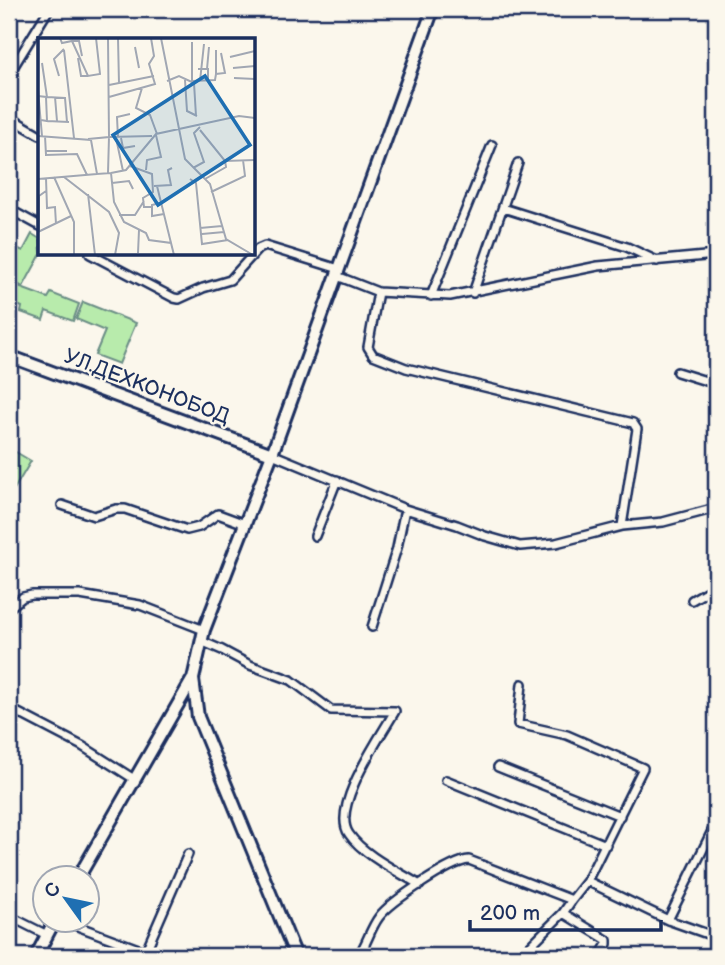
<svg xmlns="http://www.w3.org/2000/svg" width="725" height="965" viewBox="0 0 725 965" font-family="'Balsamiq Sans',sans-serif">
<style>
.green{fill:#b8ebac;stroke:#6a8d85;stroke-width:2}
.lines{fill:none;stroke-linecap:round;stroke-linejoin:round}
.street-casing{stroke:#1b2f5e;stroke-width:12}
.secondary-casing{stroke:#1b2f5e;stroke-width:16}
.street{stroke:#fbf7ec;stroke-width:7}
.secondary{stroke:#fbf7ec;stroke-width:10}
.labels{text-anchor:middle;stroke-width:5;stroke-linejoin:round;paint-order:stroke}
.street-label{font-size:21px;fill:#1b2f5e;stroke:#fbf7ec}
.inset-road{fill:none;stroke:#a1a7b3;stroke-width:2}
.view{fill:#1f6fb2;fill-opacity:0.15;stroke:#1f6fb2;stroke-width:3.5}
.inset-edge{fill:none;stroke:#1b2f5e;stroke-width:3.5}
</style>
<rect width="100%" height="100%" fill="#fbf7ec"/>
<filter id="ink" filterUnits="userSpaceOnUse"><feTurbulence type="fractalNoise" baseFrequency=".0143" numOctaves="2"/><feDisplacementMap in="SourceGraphic" scale="14" xChannelSelector="R" yChannelSelector="G"/><feConvolveMatrix kernelMatrix="1 2 1 2 8 2 1 2 1" color-interpolation-filters="sRGB"/></filter>
<g filter="url(#ink)">
<path class="green" d="M32,234L40,239L41,254L23,287L9,279L14,266L9,263V254L13,246L23,251Z
M13,285L48,298L51,293L79,304L73,321L46,311L43,320L21,312L22,307L9,302Z
M83,302L136,323L119,364L95,355L105,331L76,319Z
M9,448L31,461L10,496L9,495Z"/>
<g class="lines">
<g class="street-casing">
<path id="street" d="M9,74L49,9
M9,117L40,135
M503,208L627,247L657,261
M9,209L40,226
M90,254L174,298L179,299L203,288L230,280L258,249L265,246L339,269
M337,276L378,292L368,347L373,355L406,368L633,423L637,429L622,526
M378,292L450,296L598,266L716,255
M473,293L518,163
M431,296L492,145
M677,372L716,384
M272,454L405,509L457,525L485,536L520,546L556,543L622,526L663,522L716,508
M62,505L94,516L116,509H125L187,530L199,527L218,514L245,524
M315,536L337,480
M692,600L716,586
M9,608L23,597L32,595H80L140,605L204,630
M372,627L397,548L405,509
M201,641L222,650L250,665L291,680L331,710L395,711C381,736 330,808 349,834C363,855 399,872 420,885
M522,684L518,724L567,735L643,768L587,881L572,900
M9,708L82,746L134,779
M498,767L620,816
M446,780L606,845
M587,881L668,920L716,937
M9,916L47,935
M61,920L144,951L148,946L188,854
M668,920L716,823
M358,956C367,944 370,929 379,917C390,902 451,861 469,860L572,900L563,913L607,940V944L600,956
M520,956L563,913"/>
</g>
<g class="secondary-casing">
<path id="secondary" d="M9,356L272,454
M78,878L192,680
M36,956L55,920
M296,956L198,717L193,679L204,630L272,454L433,9"/>
</g>
<use href="#street" class="street"/>
<use href="#secondary" class="secondary"/>
</g>
</g>
<g class="labels">
<g class="street-label">
<text transform="translate(147 386) rotate(21)" y="7">УЛ.ДЕХКОНОБОД</text>
</g>
</g>
<g transform="translate(38 38)">
<rect width="217" height="217" fill="#fbf7ec"/>
<path class="inset-road" d="M22,0L24,5L34,3L50,38L62,36L58,0M80,0L81,46M123,0L147,121L172,146L188,201L215,217M34,3H41L44,18M97,9L101,30M26,12L36,100M178,12V36M192,19L217,13M40,20L43,38H50M195,30L217,28M160,31H170V43M169,31L171,9M21,38L16,21L26,11M196,40L217,41M147,42L149,73L159,78M129,43L141,38L156,45L158,78M154,43L177,42L178,36L187,35L183,15M162,43L166,6M154,44V4M71,47L116,38M104,50L98,70L112,77L119,96M0,52L4,98M0,58L9,59L4,25M9,59L27,60L29,84M17,59L19,83M71,59L117,46L111,26L116,18L113,0M3,82L9,83L8,59M9,83L31,84M162,92L187,123L217,122M0,98L53,102L59,136L73,135L88,132L118,96L201,78L217,80M7,98L8,117L39,116L49,137M78,100L85,133M80,100L79,79L92,76M83,100L85,110L97,108M50,101L71,99L70,0M8,113H29M92,128L114,136L115,154L105,160L106,169H113M155,130L166,124L156,95L162,89M108,132L109,122L123,119L118,97M70,135L71,99L114,98M73,135L76,164L86,184L108,195L111,202L133,205L136,217M16,139L36,184V217M26,139L71,174L81,195L77,217M8,140L9,170L17,169L18,186M0,141L59,136M152,141L158,145L164,206L190,202M167,141L188,129L187,123M74,145L91,143L95,151M116,148L133,147L130,132L134,130M119,148L133,205M173,154L207,138L205,122M50,156L57,217M122,165L114,167V178L126,176M81,177H97L106,163M162,190L184,188M0,194L33,178M1,194V158L8,153M164,196L186,194M100,215L101,192"/>
<path class="view" d="M167,38L212,107L120,167L75,97Z"/>
<rect width="217" height="217" class="inset-edge"/>
</g>
<rect width="725" height="965" fill="none" stroke="#fbf7ec" stroke-width="35"/>
<rect x="18" y="18" width="690" height="930" fill="none" stroke="#1b2f5e" stroke-width="2.5" filter="url(#ink)"/>
<g transform="translate(66 899) rotate(303)"><circle r="33" fill="#fbf7ec" stroke="#a1a7b3" stroke-width="2"/>
<path d="M0-5L12 26L0 18L-12 26Z" fill="#1f6fb2"/>
<text y="-10" font-size="19" font-weight="bold" text-anchor="middle" fill="#1b2f5e">С</text>
</g>
<path d="M470 920v10h191v-10" fill="none" stroke="#1b2f5e" stroke-width="3.5"/>
<text x="480" y="920" font-size="21" fill="#1b2f5e" stroke="#fbf7ec" stroke-width="5" paint-order="stroke">200 m</text>
</svg>
